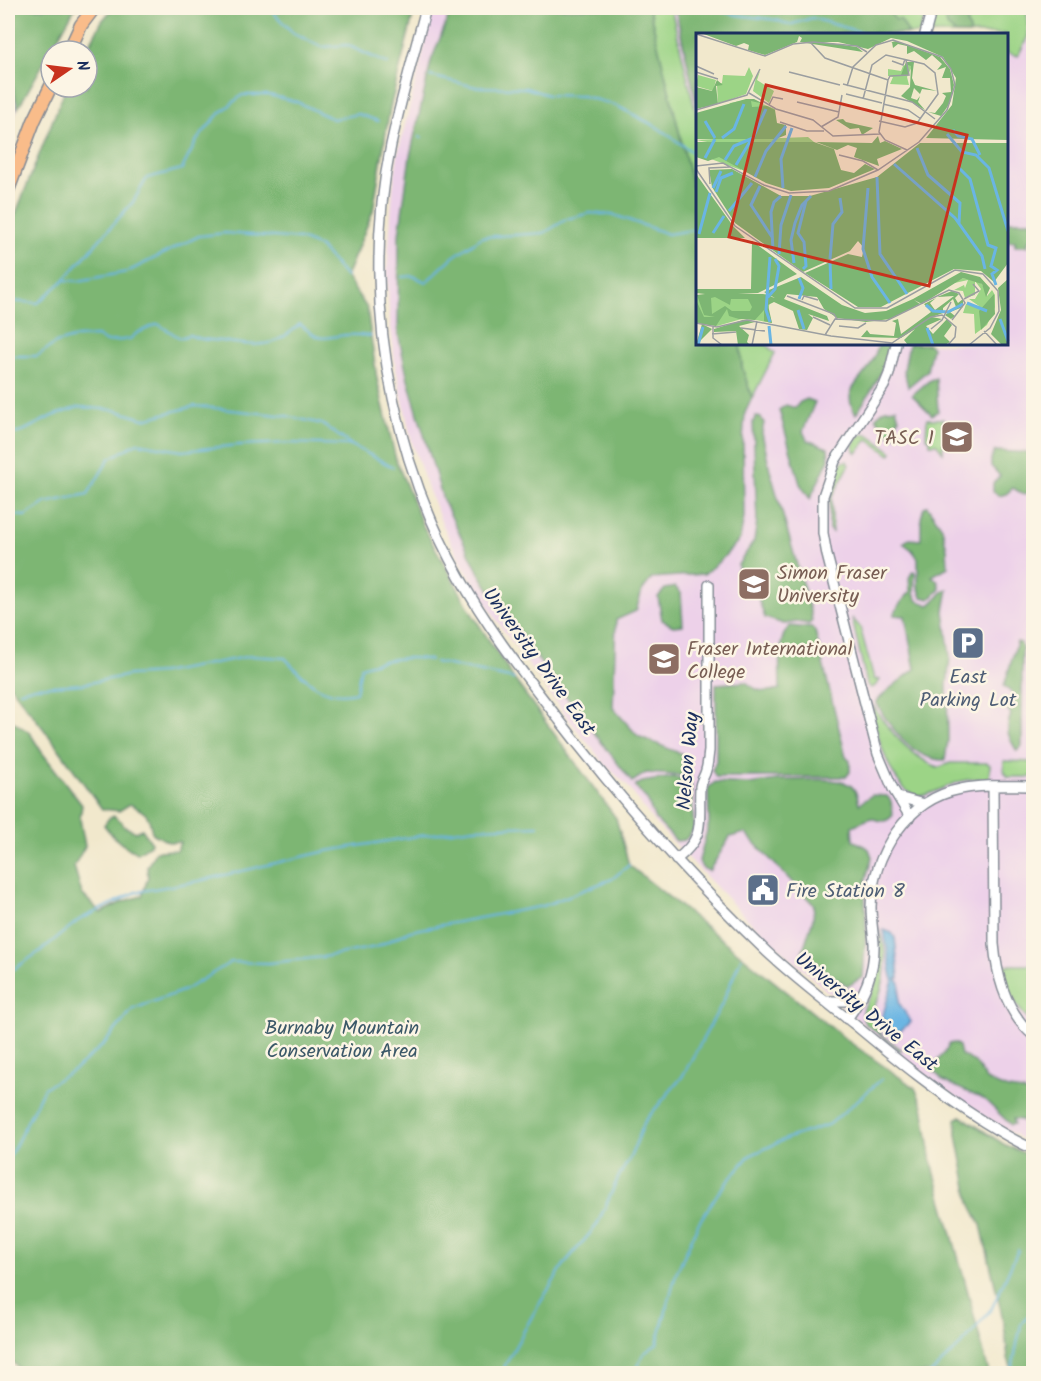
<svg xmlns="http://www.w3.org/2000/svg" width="1041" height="1381" viewBox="0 0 1041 1381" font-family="Kalam,sans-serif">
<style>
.built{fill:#edd1e9;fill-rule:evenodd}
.industrial{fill:#ccbfd4}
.green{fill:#9cd486;stroke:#5c8272;stroke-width:1.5}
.forest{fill:#7db673;stroke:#4c7268;stroke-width:1.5}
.water{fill:#6ab5e3;stroke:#4272a0;stroke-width:1.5}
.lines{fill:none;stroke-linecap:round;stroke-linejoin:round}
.stream{stroke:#6ab5e3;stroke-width:2}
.minor-casing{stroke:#868c95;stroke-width:12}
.major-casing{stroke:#868c95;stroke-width:15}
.minor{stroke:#fff;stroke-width:9}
.major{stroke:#f9bc8a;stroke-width:12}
.labels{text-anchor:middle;stroke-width:5;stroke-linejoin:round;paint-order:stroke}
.education-label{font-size:20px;fill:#785e54;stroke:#fcf5e5;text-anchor:start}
.street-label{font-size:20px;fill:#1b2f5e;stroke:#fcf5e5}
.service-label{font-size:20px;fill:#4e5e75;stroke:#fcf5e5}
.park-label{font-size:20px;fill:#3b5868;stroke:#fcf5e5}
.inset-river{fill:none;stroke:#6ab5e3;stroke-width:3}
.inset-road{fill:none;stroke:#9b9ea0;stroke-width:1.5}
.view{fill:#c8321e;fill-opacity:0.15;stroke:#c8321e;stroke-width:3}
.inset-edge{fill:none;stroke:#1b2f5e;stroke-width:3}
</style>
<rect width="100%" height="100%" fill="#fcf5e5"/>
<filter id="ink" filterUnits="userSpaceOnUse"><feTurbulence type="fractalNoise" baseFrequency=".0167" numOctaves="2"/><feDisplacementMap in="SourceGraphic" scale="12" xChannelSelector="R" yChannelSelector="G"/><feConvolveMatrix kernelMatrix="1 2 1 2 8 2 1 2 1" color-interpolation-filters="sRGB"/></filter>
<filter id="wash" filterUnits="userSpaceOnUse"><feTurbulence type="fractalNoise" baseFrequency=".008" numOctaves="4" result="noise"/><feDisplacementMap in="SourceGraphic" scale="24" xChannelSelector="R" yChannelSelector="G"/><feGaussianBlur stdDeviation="1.35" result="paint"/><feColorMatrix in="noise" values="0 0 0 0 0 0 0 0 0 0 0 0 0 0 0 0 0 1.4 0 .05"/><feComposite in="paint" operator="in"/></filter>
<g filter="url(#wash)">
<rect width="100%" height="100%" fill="#f1e8cc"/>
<path class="built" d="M434,8H1033V1145L987,1119L907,1062L841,1006L840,998L827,991L746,918L675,844L654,822L626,784L606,766L566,716L503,630L464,568L442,524L427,486L412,443L395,364L389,311L387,269L393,188L398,153ZM698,34H1006V344H698Z"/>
<path class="industrial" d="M8,67L18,108L8,135Z"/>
<path class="green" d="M649,8H927L919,34H698L671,8L697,118V205Z
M937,8H1027L1028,36L1018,56L1007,53L1006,34H930Z
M740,344H765L775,353L752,398L742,367Z
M927,419H943V452L937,444H930V439L926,438Z
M864,434H868L892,452L890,455L868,439L857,453L854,450L853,445L858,436Z
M847,461L849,466L832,497V532L829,529L830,497L839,466L842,462Z
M852,618L860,627L874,679L880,680L874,687L871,688L867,684Z
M873,706C890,732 908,753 937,768L950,763H987L990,765L989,778C980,778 970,779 962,781C949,784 929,797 918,796C893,793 872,727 873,706Z
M1004,761L1033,762V777H1008L1004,771Z
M880,930C887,952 887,974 879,996C876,1003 871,1010 871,1018L881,1034L902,1050L900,1051L865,1023C858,1010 870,1000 874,988C882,968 879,950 880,930Z
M1002,965H1033V1025C1020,1011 1001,986 1002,965Z"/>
<path class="forest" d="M8,8H75L18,108L8,67Z
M113,8H415L390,108L373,211L346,277L367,308L377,379L396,460L423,526L474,617L514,679L616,818L629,865L848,1041L915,1088L923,1106L932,1163L966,1285L989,1373L24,1374L8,1357V711L11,720L30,733L41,751L82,805L80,819L85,846L74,866L82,894L101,913L122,902L142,896L148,877L147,867L156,851L177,850L180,842H168L152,833C149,814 147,813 130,804L119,811L102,809L56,745L8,683V233L66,87H87L86,51L102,21Z
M452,8H649L697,205L698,344H740L742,367L752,398L745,413L743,440L744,517L740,539L722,559L704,574L652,578L642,591L636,611L616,620L613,708L638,736L684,755L689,768V776L646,773L632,782L513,627L479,573L443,500L408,380L398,333L399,235L410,156L431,61Z
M675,8H885L896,20L900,19L909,34H698L697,105Z
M956,10L958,12L960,16L968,20L967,25L970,30V34H956L947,26L946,21L953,15Z
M1006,221H1032L1033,240H1028V246H1015V241L1007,242Z
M879,344H889C885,371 871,392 856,414C841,391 858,384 869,367C874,359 876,352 879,344Z
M909,344H928L932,347L927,371L908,387L904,370Z
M936,378L938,411L932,415L912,395L930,380Z
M807,399L815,402L803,431L807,440L828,448L829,459L810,499L800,484L779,410L786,405L795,408L800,402Z
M896,408L899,418L895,427L897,434L895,436C886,434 880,425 876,417L885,409Z
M756,416L761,418L764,423L762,433L770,470L811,614L812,621L809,624L797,622L784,624L765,618L754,586L739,575L738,565L754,541L757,521L753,422Z
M995,451L1033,453V492L1023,494L1013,488L1006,494L999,496L993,491V483L1000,476L991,466V459Z
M927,506L942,527L947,549L948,567L932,576L938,581L940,589L930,599L922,597L918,586V558L912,550L903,543L909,539L921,540V518L924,507Z
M913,571L915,572L914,593L918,601L929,605C937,601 940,591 948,589L944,611L950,657L947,685L948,740L945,760C914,761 889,727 876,702L888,690L915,669L905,616L894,615L899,605L910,592L909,578Z
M675,587L681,593L683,625L673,626L662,620L658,597L665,589Z
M790,626L812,628L815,631L846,757L850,761V772L846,777H716L712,770L716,761V684L746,682C757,692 765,693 780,689C780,673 776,637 790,626Z
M1017,642L1021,643L1022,649V746L1017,751C1008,737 1005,731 1011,714L1005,706V703L1014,698L1013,694L1004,686Z
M673,777L691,780L694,830L685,840L676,841L655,819L647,800L635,786L642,782Z
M777,780C793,780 834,777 848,784C855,787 858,797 859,804L872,795L887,796L891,801L893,815C886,824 880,821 871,818L852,826L853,840L869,849L872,857L865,883L866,931L863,977L848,986L833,977L802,953L813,919L814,905L745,833L730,837L709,871L702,868L699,861L709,823L708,788L715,782L749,784Z
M114,816L122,822L123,826L136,832L142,829L151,842L150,845L138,853C123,847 113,838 104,825L109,818Z
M954,1043L959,1046L961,1055L975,1062L986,1079L993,1083L1008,1089L1023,1091L1033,1097V1135L1021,1120L1013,1119L1014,1124L1011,1125L985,1100L943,1081L933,1070C935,1059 946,1054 949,1044Z
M961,1116L1005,1145L1033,1157V1373H1013L1008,1358L1004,1324L981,1225L970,1203L957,1135L956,1119Z"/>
<path class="water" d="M884,930L892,933L895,938L899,978L896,979L900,983L899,1003L911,1022L897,1033L893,1031L882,1018L893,980C891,977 885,936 884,930Z"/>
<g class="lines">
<path class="stream" d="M269,8L293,33L322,47L347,45L388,64
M707,8L737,15L777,20L789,25L812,18L867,34
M430,76L476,87L526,88L548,95L583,96L615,105L657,127L698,156
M419,137L422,138
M402,277L413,276L426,282L453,257L482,237L544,233L567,219L590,213L614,215L668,234L698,229
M64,280L133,202L147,178L182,169L197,140L217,116L242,95H269L297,102L333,119L358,114L378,121
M8,301L38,303L64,280L78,281L127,272L199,236L225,233L300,239L320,247L346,277
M8,356H37L56,343L77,337L97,336L106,342L130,339L137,333L158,324L180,338L189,335C202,341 208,339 221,341C256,346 273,350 300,324C322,343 320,338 345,335C353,334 362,335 371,336
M8,434L19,433L52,416L79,407L114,410L144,419L195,406L287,416L322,424L353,446L393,467
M8,514L25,516L45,503L88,494L109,459L137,443L182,451L239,445L288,443L351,445
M435,662L514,679
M20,691L35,687L83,684L130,675L162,673L251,656L285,658C305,680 324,700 356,692L361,667C381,660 409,655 430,660
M8,973L39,952L79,920L136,892L199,881L327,851L412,837L473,828L538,826
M8,1160L44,1088L77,1068L103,1045L133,1009L185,990L231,962L269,963L323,957L376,947L410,931L543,906L612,879L629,865
M504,1374L505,1365L535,1311L565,1263L597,1225L619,1176L630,1158L645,1121L682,1077L723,1002L741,958
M635,1374L643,1354L657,1344L676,1274L698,1224L718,1193L749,1156L788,1138L830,1124L882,1079
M930,1374L966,1340L992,1308L1018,1250
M1011,1374L1021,1324L1034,1309"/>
</g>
</g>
<g filter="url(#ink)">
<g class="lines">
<g class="minor-casing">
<path id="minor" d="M426,8C414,53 401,99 391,145C374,227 375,315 393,398C406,459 428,521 459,576C487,627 524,674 560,721C623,803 692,880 767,952C795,978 825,1001 854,1024C896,1059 938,1093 984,1122C1000,1132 1016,1142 1034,1149
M925,34L932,8
M896,344L889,374L884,386L835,461L823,496V533L827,555L878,754L893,789L910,817
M993,786L994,944C997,978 1006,1013 1034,1036
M898,797L924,804
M676,860C707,835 698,823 700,787C700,781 705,776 706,770C708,764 708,757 709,751V585
M825,1001H845L862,996
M847,1019C864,995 875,973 874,943C873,931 871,919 871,907C872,855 907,799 961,789C984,784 1010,786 1034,786"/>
</g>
<g class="major-casing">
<path id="major" d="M69,51L81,25L94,8
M8,190L34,121L51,86"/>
</g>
<use href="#minor" class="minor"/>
<use href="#major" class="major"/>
</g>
</g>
<defs>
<g id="university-square" transform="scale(1.725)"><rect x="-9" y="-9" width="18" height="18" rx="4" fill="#8d6e63" stroke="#fcf5e5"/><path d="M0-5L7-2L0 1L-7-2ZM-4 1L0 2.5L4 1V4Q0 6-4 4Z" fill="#fff"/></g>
<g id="parking-square" transform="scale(1.725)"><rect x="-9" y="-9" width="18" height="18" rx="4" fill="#5c6f8a" stroke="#fcf5e5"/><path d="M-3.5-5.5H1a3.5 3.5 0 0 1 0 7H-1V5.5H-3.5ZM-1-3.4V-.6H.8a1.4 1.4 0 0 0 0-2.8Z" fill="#fff"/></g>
<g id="civic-square" transform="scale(1.725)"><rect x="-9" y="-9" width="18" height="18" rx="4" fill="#5c6f8a" stroke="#fcf5e5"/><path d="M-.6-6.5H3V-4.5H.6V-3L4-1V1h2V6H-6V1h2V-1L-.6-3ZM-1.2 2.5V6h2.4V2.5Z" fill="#fff"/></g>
</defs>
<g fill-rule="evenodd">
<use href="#university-square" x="957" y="437"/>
<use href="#university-square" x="754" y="584"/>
<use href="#parking-square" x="968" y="643"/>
<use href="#university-square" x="664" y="659"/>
<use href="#civic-square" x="763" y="890"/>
</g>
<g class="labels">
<g class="education-label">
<text x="934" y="444" text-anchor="end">TASC 1</text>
<text x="777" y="579">Simon Fraser<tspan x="777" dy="23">University</tspan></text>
<text x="687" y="655">Fraser International<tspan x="687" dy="23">College</tspan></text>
</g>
<g class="street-label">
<text transform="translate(540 661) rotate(54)" y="7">University Drive East</text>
<text transform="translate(687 761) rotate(-85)" y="7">Nelson Way</text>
<text transform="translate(867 1011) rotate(39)" y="7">University Drive East</text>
</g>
<g class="service-label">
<text x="968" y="683">East<tspan x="968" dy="23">Parking Lot</tspan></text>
<text x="786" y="897" text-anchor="start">Fire Station 8</text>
</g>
<g class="park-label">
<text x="342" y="1034">Burnaby Mountain<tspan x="342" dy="23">Conservation Area</tspan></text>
</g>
</g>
<g transform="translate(696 33)">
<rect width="312" height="312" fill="#f1e8cc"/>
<path d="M218,29L211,44L213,52L194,51L197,44L192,43V36L205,38L207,33ZM53,34L57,43L50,61L22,71L21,52H27L22,51L26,50L27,42L49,43ZM64,38L61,47L78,58L73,70L57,58L60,44ZM2,42L20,47L17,58L0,53ZM54,66L79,76L75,96L60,106L112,104L118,109L54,110L45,137L15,126L17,110L0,107L18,106L34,70ZM267,245L279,247L286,251L291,263L296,257L299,262V274L291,292L279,301L278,281L267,280L270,271L283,273L273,266H279L285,256L279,248V262L269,265L267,258L258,257L268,252L269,255L272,247L254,251ZM76,261L72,277L76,290L49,285L21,293L0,289V262Z" fill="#9cd486"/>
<path d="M5,0H312V107L230,105L256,72L260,45L247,24L211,8L195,5L172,16L142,9H126L161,14L167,19L104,9L106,5L103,3L101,9L69,22L52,17L53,12L48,10L40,13ZM200,8L244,24L254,36L258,52L254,70L245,83L232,79L239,80L247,70L250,63L246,60L255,59L254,45H246L250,34L241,37L246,31L236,22L230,27L218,18L211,21V13L202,11L197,15L196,9L188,11ZM210,29H218L216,45L219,52L241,58L226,56L224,61L218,55L215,65L221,67L224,63L222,69L229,77L205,63L214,54L215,33L212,32V42H205ZM21,47L27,52L20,53L22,71L0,76V54L16,58ZM50,66H58L68,71L55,68L56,74L71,73L79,77L81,90L90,92V102L80,106H0V80ZM147,86L150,89L177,95L166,102L163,95L154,96L140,87ZM182,103L184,110L189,108L206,116L181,126L183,133L158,124L161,115L152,112L141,117L120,109L176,110ZM0,109H118L138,116L145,137L158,140L169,131L179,136L133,155L95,158L70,150L23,124L12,128L0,124ZM224,110H312V230L298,249L285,238L258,236L185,274H162L109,240L152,221L166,224L168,215L162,208L154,218L107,239L39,190L16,154L13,137L36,136L85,163H114L181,144ZM0,141L37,193L49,205H0ZM56,208L101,241L62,260L42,261H67L79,265L68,259L105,244L146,272L169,280L190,278L217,266L265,239L284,244L294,255L290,264L286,251L267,245L226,271L218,267L224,271L194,286L170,289L141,285L128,276L121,264L91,261L88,266L131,283L133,288L112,281L117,285L111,297L103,296L97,278L78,269L72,272L76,290L68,288V277L59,287L43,286L33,283L31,276L20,293L6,291L16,296L0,312L6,291L0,290V267L8,284H19L8,282L1,262L9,261L0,260V256H55ZM19,264L34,272L35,266H52L56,274L54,278H36L29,273L16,281L15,265ZM312,246V312H306L295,301L305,277L302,255ZM256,258L263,261L259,265L262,270L267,266V274L254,279L259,283L255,286L249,282L260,274L257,266L247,275V280L236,284L246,286L230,293L237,301L251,286L256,292L248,303L254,309L249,312H212L208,307L219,296L205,305L165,304L171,297L174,301L198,303L200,290L196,288L202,286L205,301L235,279L228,271L240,265L234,270L239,277L258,263L241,264ZM298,261L299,281L285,297L283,278ZM47,287L59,289L43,293L53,302L51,309L54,312H42L40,298L18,299V296Z" fill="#7db673" fill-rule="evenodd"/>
<path class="inset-river" d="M9,88L19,105M257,97L262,103L276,106L284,122M251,101L266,119L280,122L293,135L312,198M26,105L38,96L48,71M221,115L232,142L264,170L263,191M9,125L19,106M29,127L38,113L57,105L70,76M198,131L259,185L286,223L289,236M40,132L55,107M262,134L274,146L292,212L300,215L295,233L301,237L296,241L300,252M59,144L70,118L90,93M181,144L184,221L211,261M64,153L55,172L76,204M17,155L25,138M87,155L85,126L96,95M172,155L167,216L176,244L194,270M20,159L25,145L37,140M33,178L56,150M17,200L28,183M3,201L14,160M77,217L75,179L78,169L85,163M83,221L85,192L95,162M134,226L137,191L146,179L144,165M134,228L135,256M98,230L95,207L99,190L106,172L115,163M107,236L110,233L108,209L102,200L110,168M103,245L107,255L103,266M72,264L79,256L83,233L79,226M271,270L291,278M230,272L237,278L252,279L267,271M102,277L108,296M304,286L312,308M74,289L70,277L74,224M73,293L75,312M231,295L237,312M2,312L7,294"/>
<path class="inset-road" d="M0,1L69,23L97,11L117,9L161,13L171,19M114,9L129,25L192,47M196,28L207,32L209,26M0,33L18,41M0,39L22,46M93,39L144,52M192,47L183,99L189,107L211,117M192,47L194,43L213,42L210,27M147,51L216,69L239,86M53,60L80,76L117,87L137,103L184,101M150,61L186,70M167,66L176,32L190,22L228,31L239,40L242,61L221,90L209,94L183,88M101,69L143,79M187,71L212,77L225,86M73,72L77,64L87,66M0,77L51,62L64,36M84,89L111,98H128M125,94L142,84L146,62M143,122L167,128L182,137M0,133L27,130L68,152L93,160L133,158L182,137L223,109L251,77L259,52L255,36L246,24L197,7L180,12L157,34L151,53M0,136L39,193L159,275H191L259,237L287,241L302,258L303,278L294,295L273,312M14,151L13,135L34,134M91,263L138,281L141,286M268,266L283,258L277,251M106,267L108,263L122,267M117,284L134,292M0,290L21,294L51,287L135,303L196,310L235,284L246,282L260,294L259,304L252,312M143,293L162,295L170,290M17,294V305L26,312M45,295L69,298M235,296L246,287L255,269M288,298L301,312M16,301L40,299M129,302L139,286L190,288L253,257L263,260L269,270L256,287M56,312L61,288"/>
<path class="view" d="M70,52L271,102L233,253L33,204Z"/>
<rect width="312" height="312" class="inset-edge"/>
</g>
<rect width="1041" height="1381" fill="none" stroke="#fcf5e5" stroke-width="30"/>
<g transform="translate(69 69) rotate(76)"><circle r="28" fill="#fcf5e5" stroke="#a2a6af" stroke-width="1.5"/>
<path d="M0-4.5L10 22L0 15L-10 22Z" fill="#c8321e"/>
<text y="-9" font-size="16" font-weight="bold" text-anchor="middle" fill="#1b2f5e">N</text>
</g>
</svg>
